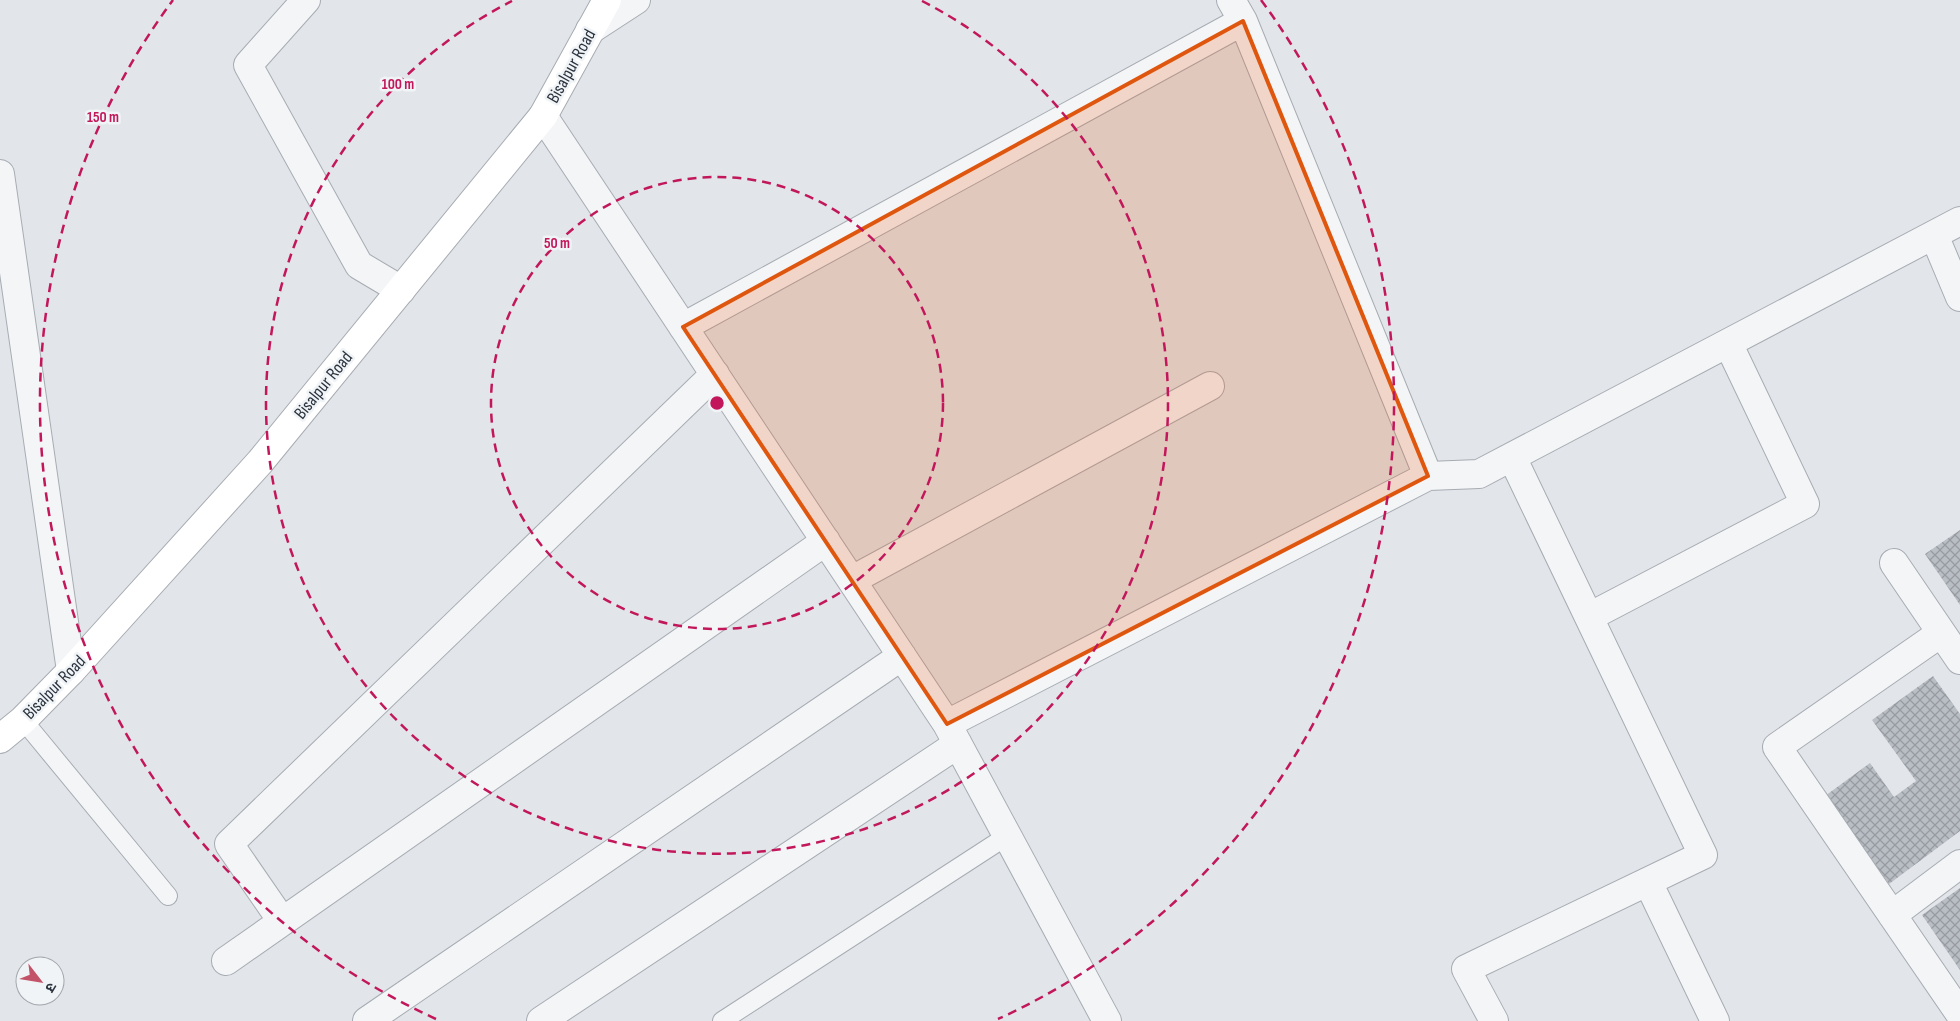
<svg xmlns="http://www.w3.org/2000/svg" width="1960" height="1021" viewBox="0 0 1960 1021" font-family="'Sofia Sans Condensed','Noto Sans Devanagari',sans-serif">
<style>
.building{fill:url(#building-cross-hatch)}
.lines{fill:none;stroke-linecap:round;stroke-linejoin:round}
.service-casing{stroke:#a7acb3;stroke-width:20}
.minor-casing{stroke:#a7acb3;stroke-width:30}
.secondary-casing{stroke:#a7acb3;stroke-width:30}
.service{stroke:#f4f5f7;stroke-width:18}
.minor{stroke:#f4f5f7;stroke-width:28}
.secondary{stroke:#fff;stroke-width:28}
.marked{fill:#df570f;fill-opacity:0.2;stroke:#df570f;stroke-width:4;stroke-linejoin:round}
.ring{fill:none;stroke:#c2185b;stroke-width:2.5;stroke-dasharray:9 6}
.labels{text-anchor:middle;stroke-width:5;stroke-linejoin:round;paint-order:stroke}
.street-label{font-size:18px;fill:#2b333f;stroke:#f1f4f6}
.centre{fill:#c2185b;stroke:#f1f4f6;stroke-width:2.5}
.ring-label{font-size:15px;text-anchor:middle;font-weight:bold;fill:#c2185b;stroke:#f1f4f6;stroke-width:5;stroke-linejoin:round;paint-order:stroke}
</style>
<defs>
<pattern id="building-cross-hatch" width="8" height="8" patternUnits="userSpaceOnUse" patternTransform="scale(1.25)"><rect width="8" height="8" fill="#b9bec5"/><path d="M0 0l8 8M0 8l8-8" fill="none" stroke="#979ba1"/></pattern>
</defs>
<rect width="100%" height="100%" fill="#e2e5e9"/>
<path class="building" d="M1960,530V605L1925,554Z
M1933,676L1960,714V831L1889,884L1825,796L1870,763L1894,797L1916,781L1872,720Z
M1960,888V970L1922,915Z"/>
<g class="lines">
<g class="service-casing">
<path id="service" d="M23,720L168,896
M722,1021L1007,836"/>
</g>
<g class="minor-casing">
<path id="minor" d="M306,0L248,65L359,265L401,290
M1231,0L1243,21
M590,30L636,0
M543,116L947,724L1107,1021
M0,174L71,671
M1934,235L1960,297
M683,327L1243,21L1428,476
M1894,563L1960,660
M852,580L1210,386
M1589,617L1805,504L1728,343
M1941,633L1777,747L1960,1014
M947,724L1428,476L1479,474L1960,221
M1648,882L1715,1021
M1892,915L1960,864
M282,921L229,844L715,374
M226,961L826,541
M367,1021L902,656
M541,1021L958,744
M1494,1021L1466,969L1703,855L1512,457"/>
</g>
<g class="secondary-casing">
<path id="secondary" d="M0,739L23,720L71,671L260,462L543,116L607,0"/>
</g>
<use href="#service" class="service"/>
<use href="#minor" class="minor"/>
<use href="#secondary" class="secondary"/>
</g>
<path class="marked" d="M1243,21L1428,476L947,724L683,327Z"/>
<g class="ring">
<circle cx="717" cy="403" r="226"/>
<path d="M922 1A451 451 0 1 1 512 1"/>
<path d="M436 1019A677 677 0 0 1 173 0M1261 0A677 677 0 0 1 998 1019"/>
</g>
<g class="labels">
<g class="street-label">
<text transform="translate(571 66) rotate(-61)" y="6">Bisalpur Road</text>
<text transform="translate(323 385) rotate(-51)" y="6">Bisalpur Road</text>
<text transform="translate(54 687) rotate(-46)" y="6">Bisalpur Road</text>
</g>
</g>
<circle cx="717" cy="403" r="8" class="centre"/>
<g class="ring-label">
<text x="398" y="89">100 m</text>
<text x="103" y="122">150 m</text>
<text x="557" y="248">50 m</text>
</g>
<g transform="translate(40 981) rotate(121)"><circle r="24" fill="#f1f4f6" stroke="#a2a7ad"/>
<path d="M0-4L9 19L0 12L-9 19Z" fill="#c25368"/>
<text y="-8" font-size="14" font-weight="bold" text-anchor="middle" fill="#2b333f">उ</text>
</g>
</svg>
